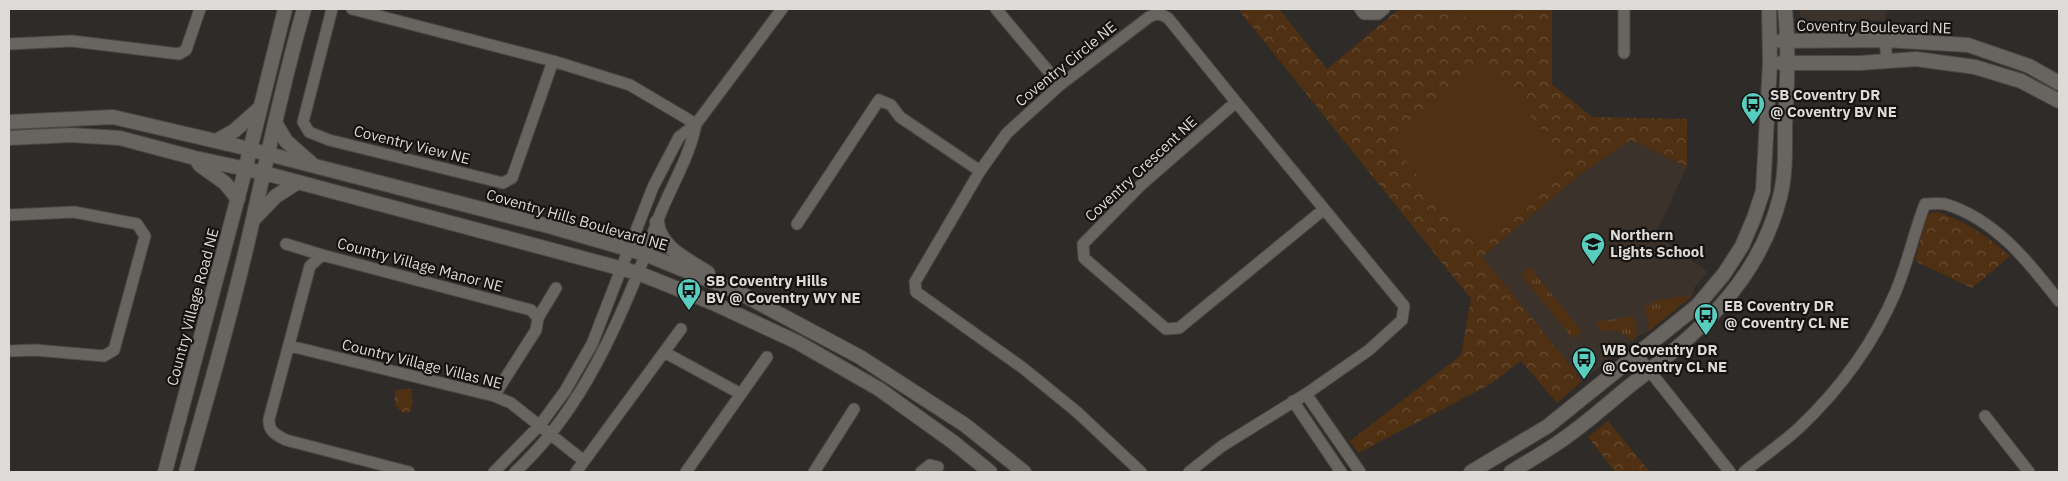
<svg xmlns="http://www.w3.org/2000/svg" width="2068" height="481" viewBox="0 0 2068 481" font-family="'IBM Plex Sans',sans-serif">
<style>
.built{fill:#3b322b}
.grass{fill:url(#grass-tufts)}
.park{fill:url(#park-crowns)}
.garden{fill:#4f3012}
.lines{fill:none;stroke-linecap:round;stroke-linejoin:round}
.minor-casing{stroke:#4a4744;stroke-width:13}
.tertiary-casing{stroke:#4a4744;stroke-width:16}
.minor{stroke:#686460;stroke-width:11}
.tertiary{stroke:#686460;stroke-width:14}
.labels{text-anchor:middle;stroke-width:4.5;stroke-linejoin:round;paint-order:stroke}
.street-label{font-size:15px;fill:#dddbd8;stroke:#151412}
.poi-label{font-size:15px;font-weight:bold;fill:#dddbd8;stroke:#151412;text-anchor:start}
</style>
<defs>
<pattern id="grass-tufts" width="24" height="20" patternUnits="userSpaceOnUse" patternTransform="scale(1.25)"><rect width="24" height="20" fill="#4f3012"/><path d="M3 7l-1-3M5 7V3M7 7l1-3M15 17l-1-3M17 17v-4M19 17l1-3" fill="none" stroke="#684d34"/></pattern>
<pattern id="park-crowns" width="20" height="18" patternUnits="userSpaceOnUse" patternTransform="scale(1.25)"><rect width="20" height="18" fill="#4f3012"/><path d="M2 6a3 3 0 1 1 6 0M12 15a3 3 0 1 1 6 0" fill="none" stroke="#684d34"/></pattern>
</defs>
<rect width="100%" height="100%" fill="#2f2b28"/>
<path class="built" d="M1800,9H1886L1885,20L1808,25L1800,16Z
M1631,140L1687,167L1656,233L1660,238L1708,272L1694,288L1693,294L1685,302L1649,331L1638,336L1581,382L1482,257L1581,174Z"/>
<path class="grass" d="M1528,268H1531L1582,332L1573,339L1522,276V273Z
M1693,295L1649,331L1645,306L1652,305L1651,301Z
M1634,316L1637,336L1632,341C1623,331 1615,329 1603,332L1595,322Z"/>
<path class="park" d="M1238,9H1279L1327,69L1399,9H1552V84L1592,117L1687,119V167L1631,140L1581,174L1482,257L1570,365L1581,382L1557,403L1521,361L1489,385L1358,453L1350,441L1461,355L1471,299Z
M1938,212C1968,223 1986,235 2010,256L1972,288L1915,261L1926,217L1931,213Z
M411,389L413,403L409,413C395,413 394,402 395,390Z
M1608,421L1650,472H1615L1588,437Z"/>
<path class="garden" d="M1454,9H1516L1505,17L1481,25L1458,13Z
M1485,61L1572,167L1476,246L1389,140Z"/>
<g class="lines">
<g class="minor-casing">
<path id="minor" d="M332,9L303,122L309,132L329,140L503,183L512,178L553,61
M352,9L553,61L630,85L696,124
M996,9L1060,85
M1360,9L1364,14H1378L1384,9
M1885,40L1887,61
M9,44L72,41L179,54L186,50L200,9
M1624,53V9
M1236,102L1142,184L1083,244L1084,258L1166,329L1179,328L1323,210
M9,215L74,212L137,224L145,236L114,350L104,356L35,350L9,351
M797,224L879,100L891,105L900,117L980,171
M286,244L322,255
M290,346L494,396L511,403L584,461
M664,352L741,394
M1637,355L1730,472
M1306,394L1360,472
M494,396L536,330L538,318L556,288
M1293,401L1341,472
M1985,416L2029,472
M409,472L286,440C276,435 268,431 269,419L310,266L322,255L531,310L538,318
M494,472L540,425L565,391L592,344L653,187L679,137L696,124L782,9
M515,472C573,419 609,345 638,273C646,253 653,232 661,212C673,183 690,155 696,124
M576,472L681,329
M686,472L767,357
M814,472L854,409
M921,472L930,465L938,467
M1141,472L1077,412L1023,368L916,292L915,282L980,171L1007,133L1060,85L1149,17L1158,13L1168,18L1236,102L1404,306L1402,320L1369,350L1306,394L1222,446L1189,472
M1744,472C1762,457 1783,443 1800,427C1841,388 1874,343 1896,291C1908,262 1914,232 1925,204C1931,204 1939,203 1945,204C1995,219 2028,261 2059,301"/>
</g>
<g class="tertiary-casing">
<path id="tertiary" d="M1781,41L1885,40L1968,45L2029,66L2059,83
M1781,63H1860L1916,59L1975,67L2021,81L2059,101
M9,122L113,117L237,146L552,227L645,254L738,292L860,357L965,425L1024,472
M276,124L286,141L312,164
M9,138L71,135L120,138L195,158L264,173L638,273L713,303L797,342L879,389L953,442L990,472
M216,141L234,131L260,108
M195,158L200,165L225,183L238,199
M254,219L276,196L298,182
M657,222C659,247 688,260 708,273
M165,472L242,182L285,9
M186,472C210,388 234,304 253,219C269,149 284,78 304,9
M1471,472L1548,426L1697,306L1724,274L1742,246L1754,218L1763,191L1770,63L1769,9
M1511,472C1527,462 1543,453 1559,442C1583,426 1605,406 1627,388C1695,335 1758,285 1780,197C1786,174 1785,149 1785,126C1787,86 1789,48 1785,9"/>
</g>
<use href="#minor" class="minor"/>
<use href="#tertiary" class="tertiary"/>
</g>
<defs>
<g id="bus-pin" transform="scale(1.25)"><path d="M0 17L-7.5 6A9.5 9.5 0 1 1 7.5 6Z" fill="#59cebf" stroke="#151412"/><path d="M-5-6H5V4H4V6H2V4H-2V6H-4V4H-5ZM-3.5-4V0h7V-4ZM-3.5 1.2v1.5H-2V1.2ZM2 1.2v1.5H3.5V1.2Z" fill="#111"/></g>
<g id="school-pin" transform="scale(1.25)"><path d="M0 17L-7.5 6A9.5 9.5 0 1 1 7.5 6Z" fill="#59cebf" stroke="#151412"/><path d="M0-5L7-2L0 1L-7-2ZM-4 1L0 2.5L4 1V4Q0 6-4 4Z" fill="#111"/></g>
</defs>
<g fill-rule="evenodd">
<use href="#bus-pin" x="1753" y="104"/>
<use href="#school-pin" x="1593" y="244"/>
<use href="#bus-pin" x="689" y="290"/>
<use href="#bus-pin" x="1706" y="315"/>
<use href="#bus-pin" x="1584" y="359"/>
</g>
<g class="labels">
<g class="street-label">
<text transform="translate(1874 27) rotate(1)" y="5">Coventry Boulevard NE</text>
<text transform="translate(1066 64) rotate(-39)" y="5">Coventry Circle NE</text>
<text transform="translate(412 145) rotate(14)" y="5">Coventry View NE</text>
<text transform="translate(1141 169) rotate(-43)" y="5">Coventry Crescent NE</text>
<text transform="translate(577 220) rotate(16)" y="5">Coventry Hills Boulevard NE</text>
<text transform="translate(420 265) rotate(15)" y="5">Country Village Manor NE</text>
<text transform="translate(193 307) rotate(-75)" y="5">Country Village Road NE</text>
<text transform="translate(422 364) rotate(14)" y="5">Country Village Villas NE</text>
</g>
<g class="poi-label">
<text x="1770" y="100">SB Coventry DR<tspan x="1770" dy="17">@ Coventry BV NE</tspan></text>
<text x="1610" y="240">Northern<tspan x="1610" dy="17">Lights School</tspan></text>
<text x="706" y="286">SB Coventry Hills<tspan x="706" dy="17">BV @ Coventry WY NE</tspan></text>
<text x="1724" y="311">EB Coventry DR<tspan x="1724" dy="17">@ Coventry CL NE</tspan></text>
<text x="1602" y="355">WB Coventry DR<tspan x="1602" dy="17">@ Coventry CL NE</tspan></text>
</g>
</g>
<rect width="2068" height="481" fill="none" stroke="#dddbd8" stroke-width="20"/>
</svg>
